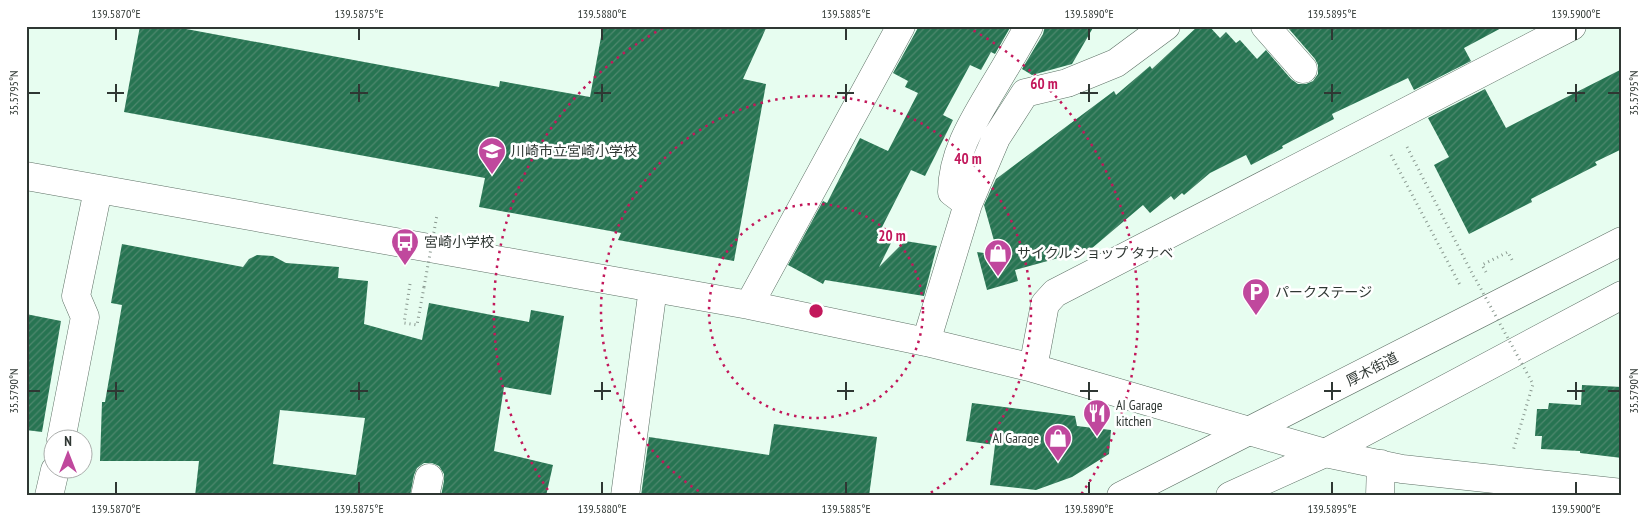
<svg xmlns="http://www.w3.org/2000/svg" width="1648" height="522" viewBox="0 0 1648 522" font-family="'PT Sans Narrow','Noto Sans JP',sans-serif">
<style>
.building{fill:url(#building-hatch);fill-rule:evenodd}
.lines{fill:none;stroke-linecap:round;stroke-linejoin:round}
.minor-casing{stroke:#5e7166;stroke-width:29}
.highway-casing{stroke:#5e7166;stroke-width:29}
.path{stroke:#8a9990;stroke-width:3;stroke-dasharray:1 4;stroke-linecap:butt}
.minor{stroke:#fff;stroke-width:28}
.highway{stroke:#fff;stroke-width:28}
.path-bridge{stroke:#8a9990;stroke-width:3;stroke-dasharray:1 4;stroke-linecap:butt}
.ticks{fill:none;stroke:#2f3733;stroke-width:2}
.ring{fill:none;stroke:#c2185b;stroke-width:2.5;stroke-dasharray:2.5 5}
.labels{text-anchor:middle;stroke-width:5;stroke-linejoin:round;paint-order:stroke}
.poi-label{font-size:14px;fill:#2f3733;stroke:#fff;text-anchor:start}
.street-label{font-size:14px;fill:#2f3733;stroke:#fff}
.centre{fill:#c2185b;stroke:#fff;stroke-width:2.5}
.ring-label{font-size:15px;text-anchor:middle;font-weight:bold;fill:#c2185b;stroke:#fff;stroke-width:5;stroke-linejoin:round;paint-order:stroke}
.neatline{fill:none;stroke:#2f3733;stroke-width:2}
.ticks-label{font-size:12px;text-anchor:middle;fill:#2f3733}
</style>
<defs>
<pattern id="building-hatch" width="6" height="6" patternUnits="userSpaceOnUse" patternTransform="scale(1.25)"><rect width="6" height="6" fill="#277452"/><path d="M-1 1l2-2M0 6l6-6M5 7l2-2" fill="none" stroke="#4e886e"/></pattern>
</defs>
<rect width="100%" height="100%" fill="#e7fdf0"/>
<path class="building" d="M140,26H170L499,87L500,81L590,97L603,26H767L743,79L766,84L734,261L618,240L621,233L479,207L485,178L124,112Z
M919,26H1011L995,54L991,52L981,70L970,65L943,115L953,120L925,176L911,170L877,237L893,239L879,267L905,241L937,246L924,296L825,280L823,284L788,265L823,201L827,203L860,138L888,151L918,93L905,87L908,81L893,73Z
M1045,26H1094L1072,64L1032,75L1022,69L1043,34Z
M1198,26H1209L1220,38L1226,32L1236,43L1240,40L1257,59L1266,50L1291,79L1298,84H1306L1313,81L1318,74V65L1315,59L1289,29L1291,26H1505L1464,48L1471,61L1414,90L1408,78L1332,114L1334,119L1282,146L1283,148L1251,165L1246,155L1210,173L1184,195L1182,193L1174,200L1171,196L1150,213L1143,205L1091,249L1015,270L1018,281L987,290L977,252L998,255L984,205L996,179L1114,91L1116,95L1150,66L1152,69Z
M1622,69V149L1595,162L1597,165L1531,199L1532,202L1469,234L1434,165L1449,157L1428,118L1485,89L1506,128Z
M122,244L243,267L249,259L257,255L273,256L286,263L339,267L338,278L368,281L364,324L422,340L429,303L529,322L531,310L564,316L551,395L504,387L494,451L553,465L546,496H441L444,481V474L439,466L432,463H424L417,468L414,475L410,496H195L199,461H100L102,402H105L122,305L111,303ZM280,410L365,418L356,475L273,464Z
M26,314L61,321L42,432L26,430Z
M1582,385L1622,387V458L1580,453V451L1541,449L1542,436H1535L1537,409H1548L1549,403L1581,405Z
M972,403L1075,416L1077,426L1111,430L1109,454L1072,477L1036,490L990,485L995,445L966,441Z
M774,424L877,437L869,496H641L649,437L769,455Z"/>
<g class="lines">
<g class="minor-casing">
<path id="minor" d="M1265,26L1303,69
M26,176L749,305L926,342L1033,368L1325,453L1402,469L1622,493
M968,204L952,192C952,153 975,118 994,86C1006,66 1018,46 1029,26
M749,305L901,26
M926,342L968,204L996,138L1025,93L1067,83L1116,63L1166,26
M1033,368L1045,304L1055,293L1572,26
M61,440L85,317L76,296L98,190
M49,496L55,470
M425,496L429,478
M625,496L653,288
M1380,496L1381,464"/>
</g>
<g class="highway-casing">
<path id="highway" d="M1121,496L1622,241
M1230,496L1325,453L1622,295"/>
</g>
<path class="path" d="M1407,147L1475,279
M1391,155L1460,285
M1486,272L1482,265L1508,252L1512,260
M410,284L404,323L417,325L424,287"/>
<use href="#minor" class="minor"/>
<use href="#highway" class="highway"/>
<path class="path-bridge" d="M1476,280L1533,384L1513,451
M424,287L437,215"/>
</g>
<path class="ticks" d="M116,28V40M359,28V40M602,28V40M846,28V40M1089,28V40M1332,28V40M1576,28V40M116,84V102M359,84V102M602,84V102M846,84V102M1089,84V102M1332,84V102M1576,84V102M28,93H40M107,93H124M350,93H368M594,93H611M837,93H854M1080,93H1098M1324,93H1341M1567,93H1585M1608,93H1620M116,382V400M359,382V400M602,382V400M846,382V400M1089,382V400M1332,382V400M1576,382V400M28,391H40M107,391H124M350,391H368M594,391H611M837,391H854M1080,391H1098M1324,391H1341M1567,391H1585M1608,391H1620M116,482V494M359,482V494M602,482V494M846,482V494M1089,482V494M1332,482V494M1576,482V494"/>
<g class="ring">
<circle cx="816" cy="311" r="107"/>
<path d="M705 495A215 215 0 1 1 927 495"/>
<path d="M552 496A322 322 0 0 1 665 27M967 27A322 322 0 0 1 1080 496"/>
</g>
<defs>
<g id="school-pin" transform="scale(1.4375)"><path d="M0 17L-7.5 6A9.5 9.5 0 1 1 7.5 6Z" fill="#c0489d" stroke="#fff"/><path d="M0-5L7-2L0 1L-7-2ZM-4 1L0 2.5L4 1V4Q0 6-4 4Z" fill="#fff"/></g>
<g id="bus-pin" transform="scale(1.4375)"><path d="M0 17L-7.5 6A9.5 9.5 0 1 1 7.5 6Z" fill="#c0489d" stroke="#fff"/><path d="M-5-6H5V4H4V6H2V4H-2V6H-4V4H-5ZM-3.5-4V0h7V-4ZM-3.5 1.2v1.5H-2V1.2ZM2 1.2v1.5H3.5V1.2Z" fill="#fff"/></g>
<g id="shop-pin" transform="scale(1.4375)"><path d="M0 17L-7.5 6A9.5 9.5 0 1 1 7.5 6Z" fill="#c0489d" stroke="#fff"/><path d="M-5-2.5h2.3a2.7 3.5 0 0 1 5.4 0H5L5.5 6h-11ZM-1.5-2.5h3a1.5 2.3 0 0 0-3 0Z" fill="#fff"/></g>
<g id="parking-pin" transform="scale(1.4375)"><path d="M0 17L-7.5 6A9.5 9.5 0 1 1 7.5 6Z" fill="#c0489d" stroke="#fff"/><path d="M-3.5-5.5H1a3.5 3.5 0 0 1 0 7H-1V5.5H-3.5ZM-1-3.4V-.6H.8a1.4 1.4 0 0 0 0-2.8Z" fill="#fff"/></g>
<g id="restaurant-pin" transform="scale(1.4375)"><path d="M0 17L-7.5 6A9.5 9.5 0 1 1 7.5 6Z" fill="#c0489d" stroke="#fff"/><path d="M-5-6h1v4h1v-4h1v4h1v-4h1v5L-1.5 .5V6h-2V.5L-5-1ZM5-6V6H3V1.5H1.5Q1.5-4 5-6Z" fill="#fff"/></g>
</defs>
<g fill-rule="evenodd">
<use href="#school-pin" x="492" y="151"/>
<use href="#bus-pin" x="405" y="242"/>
<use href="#shop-pin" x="998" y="253"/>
<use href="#parking-pin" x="1256" y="292"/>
<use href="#restaurant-pin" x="1097" y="413"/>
<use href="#shop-pin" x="1058" y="438"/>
</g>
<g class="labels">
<g class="poi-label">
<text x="511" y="156">川崎市立宮崎小学校</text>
<text x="424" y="247">宮崎小学校</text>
<text x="1017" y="258">サイクルショップ タナベ</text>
<text x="1275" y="297">パークステージ</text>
<text x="1116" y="410">AI Garage<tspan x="1116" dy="16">kitchen</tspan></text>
<text x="1039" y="443" text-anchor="end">AI Garage</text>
</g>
<g class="street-label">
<text transform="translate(1372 369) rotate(-27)" y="5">厚木街道</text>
</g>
</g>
<circle cx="816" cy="311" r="8" class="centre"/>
<g class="ring-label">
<text x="1044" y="89">60 m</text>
<text x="968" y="164">40 m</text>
<text x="892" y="241">20 m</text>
</g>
<rect width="1648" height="522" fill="none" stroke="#ffffff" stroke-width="55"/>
<g transform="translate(68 454)"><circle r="24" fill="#ffffff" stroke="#acafad"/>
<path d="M0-4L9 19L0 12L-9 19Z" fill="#c0489d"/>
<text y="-8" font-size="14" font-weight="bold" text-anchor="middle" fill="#2f3733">N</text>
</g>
<rect x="28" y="28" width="1592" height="466" class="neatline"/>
<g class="ticks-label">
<text x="116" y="18">139.5870°E</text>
<text x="359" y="18">139.5875°E</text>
<text x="602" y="18">139.5880°E</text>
<text x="846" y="18">139.5885°E</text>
<text x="1089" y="18">139.5890°E</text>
<text x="1332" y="18">139.5895°E</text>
<text x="1576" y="18">139.5900°E</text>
<text transform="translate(14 93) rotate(-90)" y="4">35.5795°N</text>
<text transform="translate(1634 93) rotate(-90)" y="4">35.5795°N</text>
<text transform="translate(14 391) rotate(-90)" y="4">35.5790°N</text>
<text transform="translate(1634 391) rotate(-90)" y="4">35.5790°N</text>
<text x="116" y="513">139.5870°E</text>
<text x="359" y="513">139.5875°E</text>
<text x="602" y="513">139.5880°E</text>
<text x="846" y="513">139.5885°E</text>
<text x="1089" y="513">139.5890°E</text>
<text x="1332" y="513">139.5895°E</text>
<text x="1576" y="513">139.5900°E</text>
</g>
</svg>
